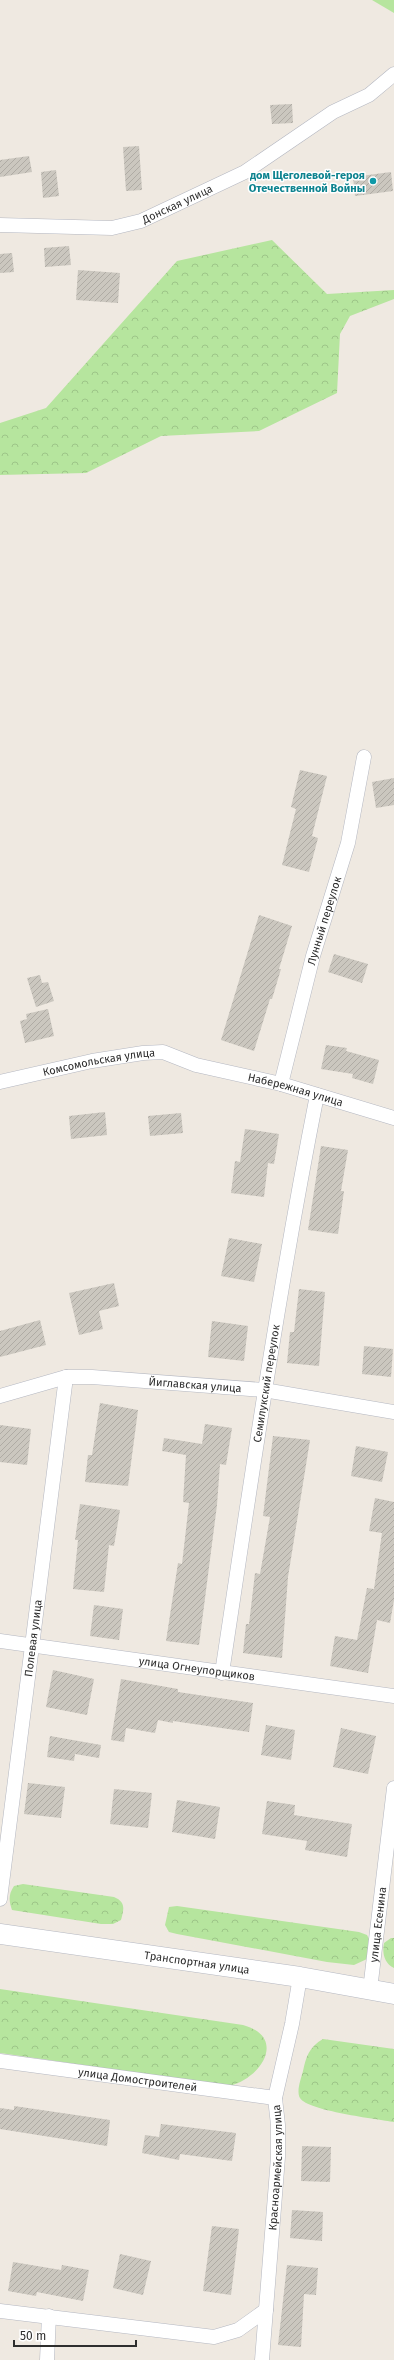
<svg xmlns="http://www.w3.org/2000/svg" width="394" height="2360" viewBox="0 0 394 2360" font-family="'Fira Sans',sans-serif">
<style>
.grass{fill:#b6e59e}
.forest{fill:url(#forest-crowns)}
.building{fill:url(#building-hatch)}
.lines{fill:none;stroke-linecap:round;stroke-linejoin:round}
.street-casing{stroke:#b4b7c1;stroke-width:15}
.secondary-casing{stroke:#b4b7c1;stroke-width:21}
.street{stroke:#fff;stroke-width:14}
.secondary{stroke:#fff;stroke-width:20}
.culture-dot{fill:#0f9aa8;stroke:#fff;stroke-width:1.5}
.labels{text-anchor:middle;stroke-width:3;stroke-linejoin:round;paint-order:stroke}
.culture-label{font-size:11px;font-weight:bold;fill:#0d838f;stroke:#fff;text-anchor:end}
.street-label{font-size:11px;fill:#2e2e2e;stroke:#fff}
</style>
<defs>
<pattern id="forest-crowns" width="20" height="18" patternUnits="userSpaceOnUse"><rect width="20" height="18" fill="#b6e59e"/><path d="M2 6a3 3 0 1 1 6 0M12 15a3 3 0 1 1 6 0" fill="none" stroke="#9dc588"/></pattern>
<pattern id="building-hatch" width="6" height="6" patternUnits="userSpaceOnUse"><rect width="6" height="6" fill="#cbc7bf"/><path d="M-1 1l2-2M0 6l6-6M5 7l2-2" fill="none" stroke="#afaba4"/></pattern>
</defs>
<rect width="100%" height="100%" fill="#efe9e1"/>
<path class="grass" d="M372,0H394V13Z"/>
<path class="forest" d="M272,240L327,294L394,290V299L350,316L340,334L337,393L259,431L161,436L86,473L0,475V423L46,408L177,261Z
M23,1884L114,1897C126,1902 124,1909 121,1920L113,1924H101L12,1910C9,1901 8,1895 14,1886Z
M177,1906L359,1932L367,1935L369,1939L367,1959L354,1965L327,1962L177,1934L169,1932L165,1925L169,1907Z
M391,1938H394V1968C384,1963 382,1953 384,1943Z
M0,1989L243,2025C287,2037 262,2078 229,2086L0,2053Z
M323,2039L394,2049V2122C377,2119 308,2111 300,2098C296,2091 301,2079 303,2071C306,2057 309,2047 323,2039Z"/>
<path class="building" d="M292,104L293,123L272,124L270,105Z
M139,146L142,190L126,191L123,147Z
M29,156L32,172L0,177V160Z
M56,170L59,196L43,198L41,172Z
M391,172L393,191L355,196L353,177Z
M69,246L71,265L45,267L44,248Z
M12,253L14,272L0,273V254Z
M78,270L120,273L118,303L76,300Z
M300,770L327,776L312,836L318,838L309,872L282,865L296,809L291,807Z
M394,778V805L376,808L372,782Z
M259,915L292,926L279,969H281L272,999H270L254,1051L221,1040Z
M334,954L368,964L362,983L328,972Z
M40,975L42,983L48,982L54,1001L36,1007L27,978Z
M48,1009L54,1036L25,1043L20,1021L27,1019L26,1014Z
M326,1045L347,1048L346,1051L379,1060L373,1084L352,1078L353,1074L321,1069Z
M105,1112L107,1135L71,1139L69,1116Z
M181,1113L183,1133L150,1136L148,1116Z
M245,1129L279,1134L274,1164L268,1163L264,1197L231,1193L235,1161L240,1162Z
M321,1146L348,1150L341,1191H344L338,1234L308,1230Z
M229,1238L262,1244L254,1282L221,1276Z
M114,1283L119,1306L99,1311L103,1329L79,1335L69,1293Z
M299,1289L325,1292L319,1366L287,1363L290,1332H294Z
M40,1320L46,1345L0,1357V1331Z
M212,1321L248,1326L244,1361L208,1357Z
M364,1346L393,1349L391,1377L362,1374Z
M100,1403L138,1410L128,1486L85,1482L88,1455H92Z
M205,1424L232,1428L226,1465L220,1464L217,1505L199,1645L166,1641L178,1563L182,1564L189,1503L183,1502L186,1455L162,1451L164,1438L202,1444Z
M0,1425L31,1429L27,1465L0,1462Z
M273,1436L310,1440L288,1577L282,1658L243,1653L246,1624H249L255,1573L260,1574L270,1517L263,1516Z
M356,1446L388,1452L382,1482L351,1476Z
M375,1498L394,1502V1600L390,1623L377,1620L368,1673L330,1666L335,1636L357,1640L367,1588L374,1589L382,1533L369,1531Z
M80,1504L120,1510L114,1546L109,1545L104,1592L73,1589L78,1540H75Z
M94,1605L123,1609L119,1640L90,1636Z
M53,1670L94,1679L87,1715L46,1707Z
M121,1679L178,1689V1692L253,1703L249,1732L173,1721V1723L158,1720L155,1733L126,1728L124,1742L111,1740Z
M266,1725L295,1730L291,1760L261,1755Z
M341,1728L376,1736L368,1774L333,1767Z
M50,1736L101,1745L99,1758L75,1754L74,1761L47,1757Z
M28,1783L65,1787L61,1818L24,1814Z
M114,1789L152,1793L148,1828L110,1824Z
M177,1800L220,1807L215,1839L172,1832Z
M267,1801L295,1805L294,1815L352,1824L347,1857L305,1850L307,1841L262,1834Z
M14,2106L110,2120L107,2146L0,2129V2108L14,2110Z
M161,2124L236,2133L232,2161L180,2154L179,2160L142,2153L145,2135L159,2137Z
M302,2146L331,2147L330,2182L301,2181Z
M292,2210L323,2212L322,2241L290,2238Z
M212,2226L239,2229L231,2295L203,2291Z
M120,2254L151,2261L143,2295L113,2288Z
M13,2262L61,2270L62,2265L89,2270L83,2301L37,2292L36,2296L8,2291Z
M287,2265L318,2268L316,2295L304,2294L301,2347L278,2345Z"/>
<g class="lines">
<g class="street-casing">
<g id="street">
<path id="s1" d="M0,225L112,228L141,221L245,172L333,112L369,95L394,74"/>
<path id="s2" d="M0,1082L92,1061L143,1053L163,1052L196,1065L281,1084L394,1118"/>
<path id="s3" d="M281,1084L313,956L348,843L364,757"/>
<path id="s4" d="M0,1396L66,1377H92L264,1390L394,1412"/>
<path id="s5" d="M0,1641L394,1696"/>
<path id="s6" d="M222,1673C251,1480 279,1287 317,1095"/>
<path id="s7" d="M0,1899L66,1377"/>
<path id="s8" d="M370,1990L394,1788"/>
<path id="s9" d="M0,2061L275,2098"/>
<path d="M0,2311L214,2337L238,2330L266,2310"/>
<path d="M47,2360L49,2316"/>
<path id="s10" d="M262,2360L278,2157V2125L275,2098L292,2024L300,1977"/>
</g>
</g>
<g class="secondary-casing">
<g id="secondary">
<path id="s11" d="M0,1934L300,1977L394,1994"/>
</g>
</g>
<use href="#street" class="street"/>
<use href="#secondary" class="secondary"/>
</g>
<circle class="culture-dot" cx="373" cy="181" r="4"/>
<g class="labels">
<g class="culture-label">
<text x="365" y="179">дом Щеголевой-героя<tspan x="365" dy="13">Отечественной Войны</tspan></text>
</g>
<g class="street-label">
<text dy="4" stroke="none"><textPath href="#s1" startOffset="182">Донская улица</textPath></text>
<text dy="4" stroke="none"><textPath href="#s3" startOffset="169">Лунный переулок</textPath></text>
<text dy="4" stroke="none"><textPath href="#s2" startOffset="101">Комсомольская улица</textPath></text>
<text dy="4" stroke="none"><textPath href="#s2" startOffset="304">Набережная улица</textPath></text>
<text dy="4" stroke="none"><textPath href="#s6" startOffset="293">Семилукский переулок</textPath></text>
<text dy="4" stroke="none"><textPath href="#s4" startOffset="198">Йиглавская улица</textPath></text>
<text dy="4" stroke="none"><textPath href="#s7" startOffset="263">Полевая улица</textPath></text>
<text dy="4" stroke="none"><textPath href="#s5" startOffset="199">улица Огнеупорщиков</textPath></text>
<text dy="4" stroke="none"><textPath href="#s8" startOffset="66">улица Есенина</textPath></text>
<text dy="4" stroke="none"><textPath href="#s11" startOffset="199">Транспортная улица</textPath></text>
<text dy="4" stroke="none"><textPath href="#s9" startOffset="139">улица Домостроителей</textPath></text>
<text dy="4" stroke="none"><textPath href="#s10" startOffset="193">Красноармейская улица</textPath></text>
</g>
</g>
<path d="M14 2340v6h122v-6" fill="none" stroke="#2e2e2e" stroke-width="2"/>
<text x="20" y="2340" font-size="12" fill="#2e2e2e" stroke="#ffffff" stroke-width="3" paint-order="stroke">50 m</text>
</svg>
